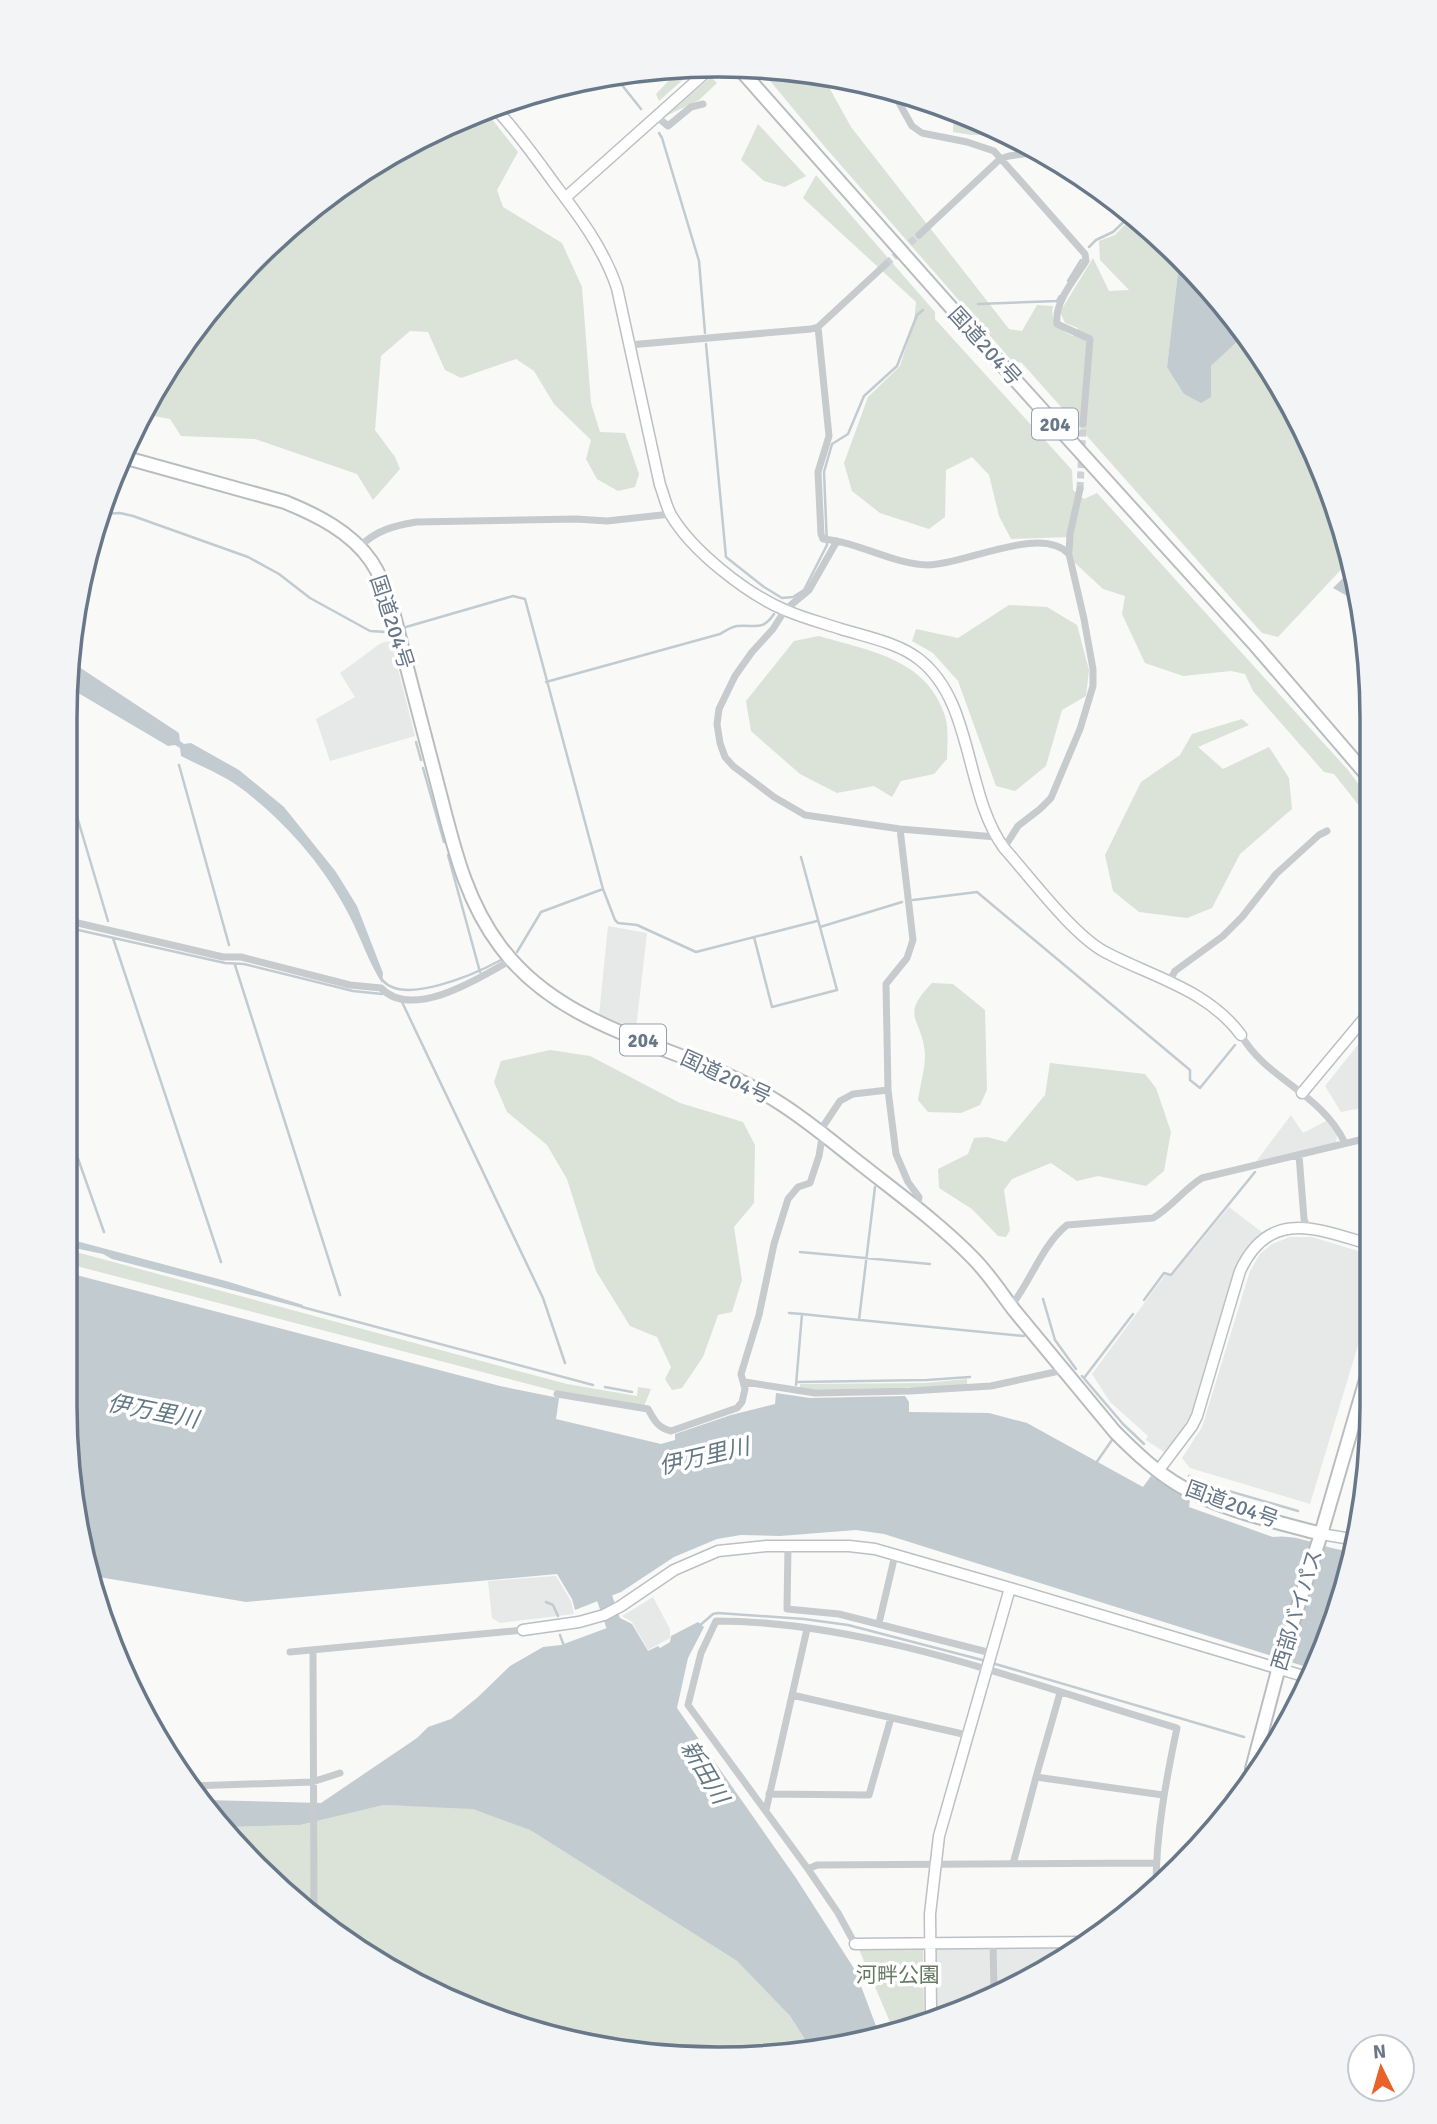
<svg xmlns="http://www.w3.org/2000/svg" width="1437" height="2124" viewBox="0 0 1437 2124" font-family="Signika,'Noto Sans JP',sans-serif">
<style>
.built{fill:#e7e8e8}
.green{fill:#dbe2d8}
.water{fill:#c2cbd0}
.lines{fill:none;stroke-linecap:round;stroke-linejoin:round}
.stream{stroke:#c2cbd0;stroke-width:2.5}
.river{stroke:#c2cbd0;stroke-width:16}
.street-tunnel{stroke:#ced2d6;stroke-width:7;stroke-dasharray:7 3.5;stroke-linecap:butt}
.secondary-casing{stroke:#bcc0c5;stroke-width:13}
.highway-casing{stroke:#babdc0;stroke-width:16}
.street{stroke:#c7cbce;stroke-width:7}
.secondary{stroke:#fff;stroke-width:10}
.highway{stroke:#fff;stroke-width:12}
.labels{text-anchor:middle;stroke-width:7;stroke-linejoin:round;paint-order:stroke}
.shield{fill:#fff;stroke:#95a0ac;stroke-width:2}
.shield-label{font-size:19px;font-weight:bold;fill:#687889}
.street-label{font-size:21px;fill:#687889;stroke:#fff}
.park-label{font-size:21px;fill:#667a63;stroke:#fff}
.water-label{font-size:23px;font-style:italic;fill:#637983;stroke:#fff}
.rim{fill:none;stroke:#687889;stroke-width:3.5}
</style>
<rect width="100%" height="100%" fill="#f9f9f7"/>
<path class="built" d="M391,641L415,736L330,761L316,719L355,697L340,673L381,643Z
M608,926L647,933L636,1029L599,1015Z
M1372,1027V1106L1341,1112L1325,1086Z
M1291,1115L1303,1133L1326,1121L1337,1134L1336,1143L1255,1163Z
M1229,1207L1263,1233L1245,1249L1234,1270L1193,1411L1182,1429L1164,1452L1146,1440L1148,1436L1110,1402L1092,1374L1165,1275L1172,1276Z
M1290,1237H1312L1371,1255L1372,1258V1299L1310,1504L1190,1468L1182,1458L1202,1427L1250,1271L1260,1254L1272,1244Z
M556,1576L571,1601L574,1614L500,1623L492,1618L488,1581Z
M653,1597L670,1629V1638L648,1650L632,1622L622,1616Z
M1081,1944L1045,1972L934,2013V1946Z"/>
<path class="green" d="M697,67L659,101L656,94L674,75L673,69Z
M766,69L796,72L804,76L806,73L836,76L830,89L851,127L1009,329L1022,331L1037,305L1053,306C1050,322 1058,329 1073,336L1078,328L1065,323L1060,312L1093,258L1109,291L1129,290L1100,260L1099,241L1115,235L1132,217L1180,255L1167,367L1211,397V366L1239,340L1248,338L1262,355L1322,468L1350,560L1278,637L1262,633L1022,363L1012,361L825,147L766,76Z
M711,77L717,83L699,100L666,116Z
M954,110L968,114L967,123H985L1000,131V135H972L953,132Z
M480,111L487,113L518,152L497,190L503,207L562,243L582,287L591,403L600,432L625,433L639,474L635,487L618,491L597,479L586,459L591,440L554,404L534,371L516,359L461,378L445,370L428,332L410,331L381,356L375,430L395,457L400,469L373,500L357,474L255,439L181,436L170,419L143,414L256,257L355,175L468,115Z
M758,124L806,176L785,187L764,181L741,160Z
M816,175L935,312V319L1072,470L1073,490L1084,499L1097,493L1348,770L1372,802V822L1334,774L1324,772L1253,691L1245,674L1231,671L1183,676L1145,663L1122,614L1125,596L1103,589L1074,562L1071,537L1011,539L999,516L989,475L972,457L946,470L945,517L929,529L880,513L852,491L844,463L868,397L900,366L914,322L916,302L803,198Z
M1009,605L1047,607L1077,625L1089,670L1086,696L1062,710L1046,766L1015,791L996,786L958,681L933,653L912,641L916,629L958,638Z
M819,636C870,651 927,659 945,716C949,728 947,746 947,759L934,774L901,781L892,797L874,786L837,793L800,774L751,731L746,701L794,641Z
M1242,719L1249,725L1198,747L1223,769L1269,747L1289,778L1292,809L1240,854L1212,908L1187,918L1139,912L1113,891L1105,855L1141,782L1180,755L1192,734Z
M932,983L953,984L985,1010L987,1090L980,1105L961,1113L928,1112L918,1100C920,1086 925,1069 925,1055C923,1017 898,1018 932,983Z
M550,1050L590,1056L680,1103L743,1122L755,1145L754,1203L734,1227L742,1280L732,1312L718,1315L703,1357L682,1388L672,1390L665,1379L671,1367L657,1337L630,1326L596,1271L567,1179L547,1145L507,1112L494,1082L501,1061Z
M1050,1063L1145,1074L1156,1088L1171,1132L1164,1171L1146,1186L1098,1176L1077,1181L1051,1163L1012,1179L1004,1190L1010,1230L1006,1237L998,1236L972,1209L939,1188L938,1169L968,1154L974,1138L987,1137L1006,1142L1045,1095Z
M65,1249L567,1384L637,1396L638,1387L651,1389L644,1406L563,1393L65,1263Z
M967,1379V1386L800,1390V1384L925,1383Z
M384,1805L473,1808L530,1830L737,1961L790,2016L811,2049L675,2058L469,2010L320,1924L229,1827L300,1825Z
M858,1947H923L924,2017L893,2029Z"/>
<path class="water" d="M1180,255L1248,338L1239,340L1211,366V397L1201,403L1184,394L1167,367Z
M1353,568L1359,588L1349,597L1333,588Z
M70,661L179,733L180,741L184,744L191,743L239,770L284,807L336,872L357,906L383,973L382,983C368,961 361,938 349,915C324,865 283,819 238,786C221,774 200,766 181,756L180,748L175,745L168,746L68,687Z
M65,1238L226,1281L303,1305L302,1308L112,1259L103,1254L65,1246Z
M65,1272L500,1386L559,1398L556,1419L661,1444L675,1440V1434L731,1415L775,1404L776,1393L810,1398L905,1396L909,1402V1412L989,1413L1027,1423L1143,1487L1151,1476L1190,1500L1189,1507L1273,1537C1301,1533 1326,1551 1354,1551L1313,1669L884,1534L856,1530L780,1536L741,1535L717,1539L674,1557L621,1592L575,1610L572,1599L557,1574L246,1602L93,1576L65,1405Z
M618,1617L632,1624L648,1651L658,1646L660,1648L670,1642L671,1636L698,1622L704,1627L688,1658L677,1708L796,1878L855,1970L879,2034L846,2047L811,2049L790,2016L737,1961L530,1830L473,1809L384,1805L300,1825L229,1827L204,1800L321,1803L417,1738L428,1727L451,1719L478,1697L510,1666L543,1647L561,1645L607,1628L606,1624Z"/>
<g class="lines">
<path class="stream" d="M614,75L641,109
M659,133L662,138L699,261L705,333
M1089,247L1096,240L1113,232L1131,215
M1068,281L1081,260
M978,304L1057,301L1060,296
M706,344L726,557L764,587L782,598L793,597L804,590L827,545L824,472L832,444L848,434L864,396L897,366L917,315L923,310
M103,514L120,513L133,516L248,557L279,574L310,598L370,631L386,632
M406,627L513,596L525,599L603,889L615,920L618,923L637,925L696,952L817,921
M546,682L720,634C725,631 731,627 737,626C754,624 762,632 774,614
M416,742L421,760
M179,765L229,945
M423,768L444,842
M65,776L108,921
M448,855L480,972
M801,857L820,927L902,902
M913,900L977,892L1190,1070V1080L1200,1088L1235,1045
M65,927L225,963L244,964L353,991L382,994L386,992
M754,937L772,1007L837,990L820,927
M113,938L221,1262
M517,952L541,912L603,889
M235,965L340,1295
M381,978C400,1008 477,973 501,960
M402,1002L543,1298L565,1363
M65,1122L104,1232
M800,1252L930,1264
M1043,1299L1055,1340L1076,1369
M1144,1300L1164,1273L1171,1275L1255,1172
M302,1307L593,1385
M789,1313L802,1314
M860,1320L1024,1336
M1082,1376L1123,1424L1144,1444
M1084,1378L1133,1314
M798,1382L927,1380L970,1377
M796,1385L802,1314L859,1320L875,1187
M605,1387L632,1392
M1096,1463L1112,1440
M1189,1476L1215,1487L1298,1511
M1360,1523H1361
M546,1602L553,1605L558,1616
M698,1627L713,1614L718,1613L804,1619L848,1625L986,1661
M560,1635L564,1646
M992,1663L1244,1737"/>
<path class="river" d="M598,1579L619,1640"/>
<path class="street-tunnel" d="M886,264L919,235
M1080,489L1083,424"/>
<g class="secondary-casing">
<path id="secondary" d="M494,107C516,130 535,157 554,183C579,216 604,249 617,288L660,485C664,495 666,506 671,515C692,551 747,594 785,610C803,618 823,623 841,629C867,637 899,643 920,660C974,703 964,793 1004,848C1030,877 1072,934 1105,952C1152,977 1207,989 1241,1035
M565,198L714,65
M1302,1093L1372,1009
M1158,1471L1192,1426L1197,1416L1240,1271C1270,1206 1320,1230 1372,1245
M1321,1534L1357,1540
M523,1630L579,1622L604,1615L621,1606L674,1570L718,1551L766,1546H849L875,1549L1010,1588L1310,1678
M855,1944L1084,1942
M931,2015L930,1914L939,1836L1010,1588"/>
</g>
<g class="highway-casing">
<path id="highway" d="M738,67L1018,383L1256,646L1372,781
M123,457L285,502C317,515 351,532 371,561C390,589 397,628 405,660C417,705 428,749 440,794C454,848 466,901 500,946C567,1037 688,1044 778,1102C807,1120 835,1144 862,1165C900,1195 940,1224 973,1258C989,1274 1001,1293 1014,1310C1048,1351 1081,1391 1115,1432C1135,1452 1157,1473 1182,1487C1224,1511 1274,1521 1321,1534
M1252,1769L1280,1663L1321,1534L1372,1359"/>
</g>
<path class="street" d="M869,86L888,93L898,101L912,126L922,133L967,142L994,151L1085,254L1086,261C1075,279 1054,302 1057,324L1090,339L1083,424
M656,116L668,126L691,107L703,104
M919,235L1000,159L1009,156L1038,152
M818,327L829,436L818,472L821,534L823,539C859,542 892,564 928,565C964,565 1041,524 1069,554
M629,345L811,329L818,327L886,264
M837,541L809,590L785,610L773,629L752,652L735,676L719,709L717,724L720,743L725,757L733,766L774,797L805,815L900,829L996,837
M359,547C377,530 393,526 416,522L576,519L607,521L671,514
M900,829L913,940L907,958L886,984L888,1090L896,1154L908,1182L919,1197L917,1208
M1004,848L1018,826L1040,809L1051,798L1080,729L1093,686V669L1084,619L1069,554L1070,534L1080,489
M65,920L223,957H241L350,985L381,988C412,1021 480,978 511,960
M1170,980L1175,971L1223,936L1242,917L1276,874L1319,835L1327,831
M1241,1035C1267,1080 1320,1092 1345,1143
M1299,1155L1304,1219L1307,1227
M1011,1306C1031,1281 1042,1245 1067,1225L1153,1218C1171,1208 1184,1189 1202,1178L1372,1137
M745,1382L815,1393L910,1391L991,1386L1064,1370
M557,1394L648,1409C654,1420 658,1428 671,1431L737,1408L742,1402L745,1389L741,1374L759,1315L774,1244L788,1199L798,1187L810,1183L819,1156L824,1125L840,1101L853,1094L888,1090
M788,1546L787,1609L839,1614L991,1653
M879,1623L895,1555
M313,1650L314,1917
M290,1652L523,1630
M1060,1693L1036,1777L1163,1795
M792,1695L967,1735
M1261,1733L1275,1737
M191,1786L312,1782L340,1773
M769,1794L869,1795L891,1718
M766,1810L807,1629
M1013,1864L1036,1777
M808,1869L817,1865L1156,1863
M993,1942L994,1991
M855,1944L838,1913L808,1869L688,1705L701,1653L716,1621C869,1621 1031,1685 1177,1728C1166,1780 1156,1833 1156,1887"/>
<use href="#secondary" class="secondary"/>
<use href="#highway" class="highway"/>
</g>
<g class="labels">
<g class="shield">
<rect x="1032" y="408.5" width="46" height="31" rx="5"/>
<rect x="620" y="1024.5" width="46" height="31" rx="5"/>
</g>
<g class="shield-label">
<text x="1055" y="431">204</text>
<text x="643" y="1047">204</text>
</g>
<g class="street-label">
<text transform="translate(985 346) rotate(48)" y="7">国道204号</text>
<text transform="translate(392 622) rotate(72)" y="7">国道204号</text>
<text transform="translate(726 1077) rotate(25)" y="7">国道204号</text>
<text transform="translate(1232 1504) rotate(20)" y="7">国道204号</text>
<text transform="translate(1297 1610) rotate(-73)" y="7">西部バイパス</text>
</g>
<g class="park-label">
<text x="898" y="1982">河畔公園</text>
</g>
<g class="water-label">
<text transform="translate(153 1411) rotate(11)" y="8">伊万里川</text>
<text transform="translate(704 1456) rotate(-13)" y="8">伊万里川</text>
<text transform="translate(705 1772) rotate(59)" y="8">新田川</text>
</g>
</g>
<path d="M0 0H1437V2124H0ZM718 77H719A641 641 0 0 1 1360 718V1406A641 641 0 0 1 719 2047H718A641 641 0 0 1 77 1406V718A641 641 0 0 1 718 77Z" fill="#f3f4f6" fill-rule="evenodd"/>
<path class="rim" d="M718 77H719A641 641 0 0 1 1360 718V1406A641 641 0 0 1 719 2047H718A641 641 0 0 1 77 1406V718A641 641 0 0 1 718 77Z"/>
<g transform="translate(1381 2068) rotate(355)"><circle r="33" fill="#ffffff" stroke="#c3c9d0" stroke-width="2"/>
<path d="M0-5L12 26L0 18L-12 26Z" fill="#e86229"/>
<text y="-10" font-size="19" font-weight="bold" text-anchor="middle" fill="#687889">N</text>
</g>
</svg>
